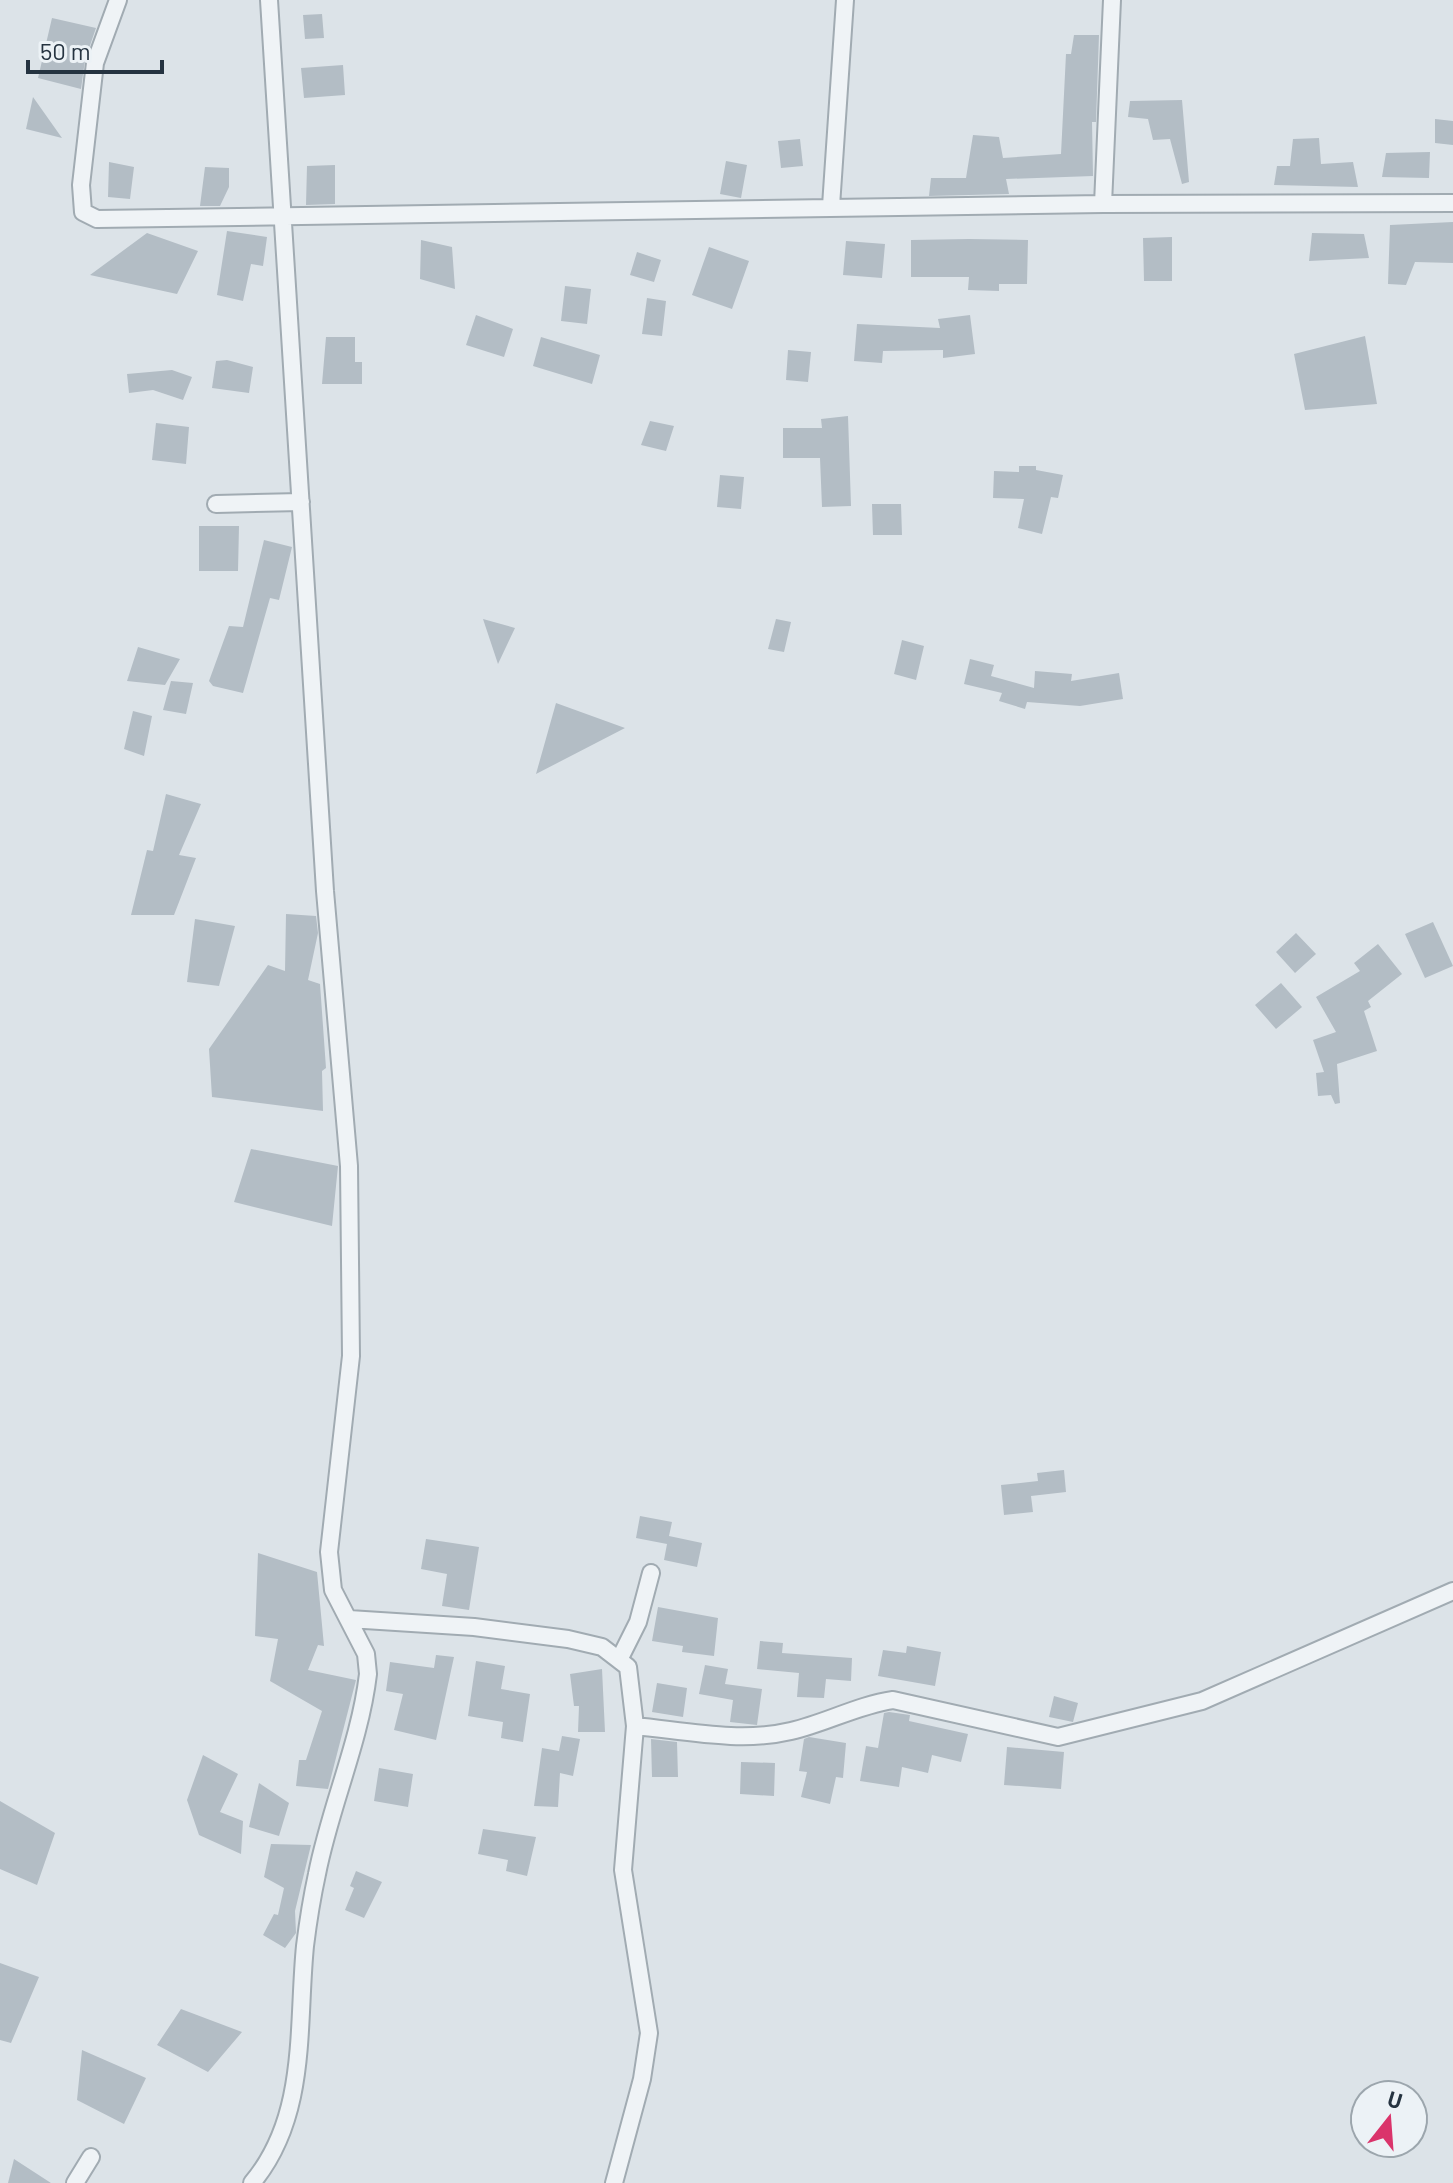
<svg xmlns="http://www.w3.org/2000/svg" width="1453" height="2183" viewBox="0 0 1453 2183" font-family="Barlow,sans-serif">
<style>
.building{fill:#b3bdc5}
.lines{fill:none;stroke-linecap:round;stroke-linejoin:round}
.minor-casing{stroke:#a1abb2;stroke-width:20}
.minor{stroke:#eff3f6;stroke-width:16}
</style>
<rect width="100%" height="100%" fill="#dce3e8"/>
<path class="building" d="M322,14L324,38L305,39L303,15Z
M52,18L96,28L85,60L81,89L38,78Z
M1074,35H1099L1096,122H1092L1093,176L1006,179L1009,194L929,196L931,178H966L973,135L999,137L1003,158L1061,154L1066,54H1071Z
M343,65L345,95L304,98L301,68Z
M33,97L62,138L26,129Z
M1182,100L1189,182L1182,184L1170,139L1153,140L1148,119L1128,117L1130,101Z
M1435,119L1453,121V145L1435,143Z
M1319,138L1321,164L1353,162L1358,187L1274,185L1277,166H1290L1293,139Z
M800,139L803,166L781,168L778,141Z
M1430,152L1429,178L1382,177L1386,153Z
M726,161L747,165L741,198L720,194Z
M109,162L134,167L130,199L108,197Z
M335,165V204L306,205L307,166Z
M205,167L229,168V187L220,206H200Z
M1453,222V263L1415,262L1406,285L1388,284L1390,225Z
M227,231L267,237L263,266L251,264L243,301L217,295Z
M147,233L198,251L177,294L90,275Z
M1312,233L1364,234L1369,258L1309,261Z
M1172,237V281H1144L1143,238Z
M969,239L1028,240L1027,284H999V291L968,290L969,277H911V240Z
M421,240L452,247L455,289L420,279Z
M846,241L885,244L882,278L843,275Z
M709,247L749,261L732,309L692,295Z
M637,252L661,260L654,282L630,275Z
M565,286L591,289L587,324L561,321Z
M647,298L666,301L662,336L642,334Z
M476,315L513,329L504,357L466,345Z
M970,315L975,354L943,358V350L883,351L882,363L854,361L857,324L940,328L938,319Z
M1365,336L1377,404L1305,410L1294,354Z
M326,337H355V362H362V384H322Z
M541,337L600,355L592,384L533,366Z
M788,350L811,352L808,382L786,380Z
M227,360L253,367L249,393L212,388L216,361Z
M172,370L192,377L183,400L153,390L129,393L127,374Z
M848,416L851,506L822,507L820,458H783V428H822L821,419Z
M650,421L674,426L666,451L641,445Z
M156,423L189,427L186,464L152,460Z
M1019,466H1036V470L1063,475L1058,498L1051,497L1042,534L1018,528L1024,499L993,498L994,471L1019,472Z
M720,475L744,477L741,509L717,507Z
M872,504H901L902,535H873Z
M199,526H239L238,571H199Z
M264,540L292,547L279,600L270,598L243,693L213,686L209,681L229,626L243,627Z
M483,619L515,628L498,664Z
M776,619L791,622L784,652L768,649Z
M902,640L924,646L916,680L894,674Z
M138,647L180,659L165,685L127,681Z
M970,659L994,665L991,676L1034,688L1035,671L1072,674L1071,681L1119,673L1123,699L1080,706L1027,702L1025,709L999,701L1002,693L964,684Z
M171,681L193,683L186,714L163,710Z
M556,703L625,728L536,774Z
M133,711L152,716L144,756L124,749Z
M166,794L201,804L179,855L196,858L174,915H131L147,850L153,851Z
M286,914L316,916L318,933L308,980L320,984L326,1068L322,1071L323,1111L212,1097L209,1049L268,965L285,971Z
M195,919L235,926L219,986L187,982Z
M1433,922L1453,966L1425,978L1405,934Z
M1296,933L1316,954L1295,973L1276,952Z
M1378,944L1402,974L1368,1001L1371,1007L1364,1011L1377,1051L1337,1064L1340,1103L1335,1104L1331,1095L1318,1096L1316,1073L1324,1072L1313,1040L1336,1032L1316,997L1360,971L1354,963Z
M1281,983L1302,1007L1276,1029L1255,1005Z
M251,1149L338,1166L332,1226L234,1202Z
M1064,1470L1066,1492L1031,1496L1033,1512L1004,1515L1001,1485L1038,1481L1037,1473Z
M640,1516L672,1522L669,1536L702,1543L697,1567L664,1560L667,1544L636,1538Z
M426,1539L479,1547L469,1610L442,1606L447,1574L421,1569Z
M258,1553L317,1572L324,1646L318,1645L308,1670L356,1680L328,1789L296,1786L299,1760H306L322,1711L270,1681L278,1639L255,1636Z
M658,1607L718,1618L714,1656L682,1652L683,1646L652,1641Z
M760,1641L783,1643L782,1653L852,1658L851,1681L826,1679L824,1698L797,1697L799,1673L757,1669Z
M907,1646L941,1652L935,1686L878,1676L883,1650L906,1653Z
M436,1655L454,1657L436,1740L394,1730L403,1694L386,1691L390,1662L434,1668Z
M476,1661L505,1666L501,1689L530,1694L523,1742L501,1738L503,1722L468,1716Z
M705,1665L728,1669L725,1684L762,1689L757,1725L730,1722L733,1700L699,1694Z
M602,1669L605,1732H578L579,1706H574L570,1674Z
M657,1683L687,1688L683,1717L652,1712Z
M1054,1696L1078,1703L1073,1722L1049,1717Z
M889,1712L910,1715L909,1721L968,1734L961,1762L932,1755L928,1773L902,1767L899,1787L860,1781L866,1746L878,1748L884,1713Z
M562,1736L580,1739L573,1776L560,1773L558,1807L534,1806L542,1748L559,1751Z
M809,1737L846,1743L843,1778L836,1777L830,1804L801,1797L807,1772L799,1771L804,1739Z
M651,1739L677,1742L678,1777H652Z
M1007,1747L1064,1752L1061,1789L1004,1785Z
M203,1755L238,1774L220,1812L243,1821L241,1854L199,1835L187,1800Z
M741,1762L775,1763L774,1796L740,1794Z
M379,1768L413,1774L408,1807L374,1801Z
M259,1783L289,1803L279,1836L249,1827Z
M0,1801L55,1833L37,1885L0,1869Z
M483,1829L536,1837L527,1876L506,1871L508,1860L478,1854Z
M271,1844L311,1845L295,1911L296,1933L285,1948L263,1935L274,1914L278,1915L284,1888L264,1877Z
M356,1871L382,1882L364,1918L345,1910L354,1888L350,1886Z
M0,1963L39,1977L11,2043L0,2040Z
M181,2009L242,2032L208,2072L157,2045Z
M82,2050L146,2078L124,2124L77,2100Z
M14,2159L51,2183H8Z"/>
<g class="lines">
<g class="minor-casing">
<path id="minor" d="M118,0L95,63L81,185L83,212L97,219L1103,204L1112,0
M1103,204L1453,203
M831,206L845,0
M216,504L301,502
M349,1619L474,1627L568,1639L602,1647L628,1667L635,1726L623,1870L649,2033L642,2079L614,2183
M619,1660L638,1622L651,1573
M635,1726C686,1731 741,1743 791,1731C826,1723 858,1705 893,1700L1058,1737L1202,1701L1453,1591
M75,2183L91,2157
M252,2183C308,2116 297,2027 305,1946C308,1922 312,1897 317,1874C330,1807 360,1742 368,1674L366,1654L333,1590L329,1552L351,1356L349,1166L325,891L269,0"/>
</g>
<use href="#minor" class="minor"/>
</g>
<g transform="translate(1389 2119) rotate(17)"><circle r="38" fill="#ecf2f6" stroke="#9ca6ad" stroke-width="2"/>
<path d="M0-6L14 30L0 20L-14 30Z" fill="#da346b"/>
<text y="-12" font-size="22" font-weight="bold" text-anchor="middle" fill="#253340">U</text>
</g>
<path d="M28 60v12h134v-12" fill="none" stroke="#253340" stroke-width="4"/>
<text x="40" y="60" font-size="24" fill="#253340" stroke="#ecf2f6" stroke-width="6" paint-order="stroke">50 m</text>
</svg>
